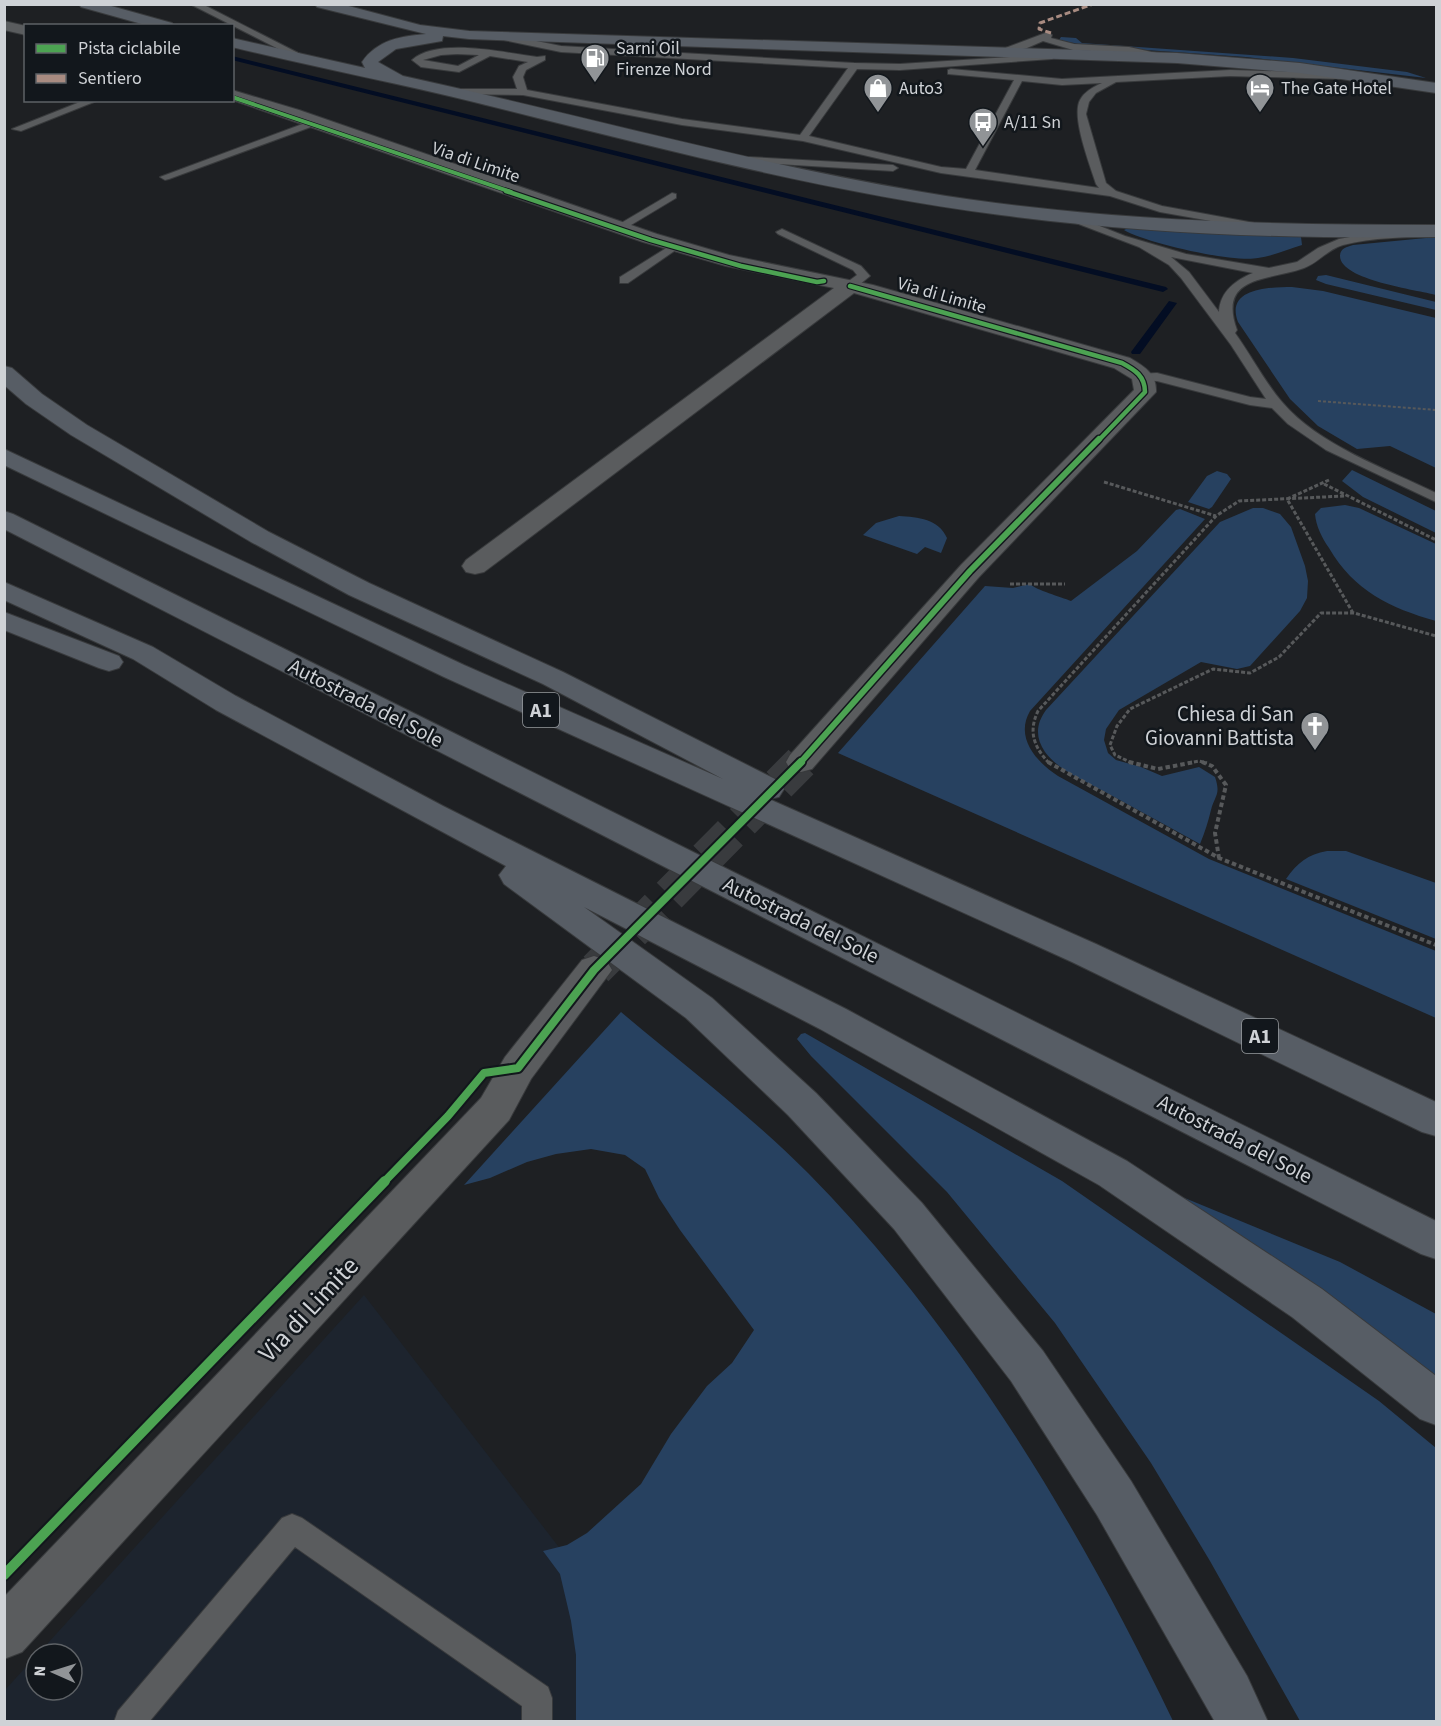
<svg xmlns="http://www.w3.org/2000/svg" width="1441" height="1726" viewBox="0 0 1441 1726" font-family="'Source Sans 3',sans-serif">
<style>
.built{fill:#1d242e}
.green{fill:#274160}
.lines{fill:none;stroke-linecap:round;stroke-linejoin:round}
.stream{fill:#030d23;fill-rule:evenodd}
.minor-tunnel{stroke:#393b3e;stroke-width:35;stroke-dasharray:35 17;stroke-linecap:butt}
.service-casing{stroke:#383a3c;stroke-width:2}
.minor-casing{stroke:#383a3c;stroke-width:2}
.motorway-casing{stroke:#383a3c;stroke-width:2}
.path-far2{stroke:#57595b;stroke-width:2;stroke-dasharray:3 2;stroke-linecap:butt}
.path-far1{stroke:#57595b;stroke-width:3;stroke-dasharray:4 2;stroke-linecap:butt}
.path{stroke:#57595b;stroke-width:4;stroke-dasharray:4.5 3;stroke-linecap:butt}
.service{fill:#5a5c5e;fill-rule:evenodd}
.minor{fill:#5a5c5e;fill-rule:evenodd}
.motorway{fill:#575d65;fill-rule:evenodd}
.quiet{stroke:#a88b81;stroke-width:3;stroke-dasharray:6 3;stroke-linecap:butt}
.cycleway-far4-casing{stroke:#12171c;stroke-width:5}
.cycleway-far3-casing{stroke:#12171c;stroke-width:7}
.cycleway-far2-casing{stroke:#12171c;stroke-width:9}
.cycleway-far1-casing{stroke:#12171c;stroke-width:12}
.cycleway-casing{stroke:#12171c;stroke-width:14}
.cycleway-far4{stroke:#4ca352;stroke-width:4}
.cycleway-far3{stroke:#4ca352;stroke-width:4.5}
.cycleway-far2{stroke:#4ca352;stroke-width:6}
.cycleway-far1{stroke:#4ca352;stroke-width:8}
.cycleway{stroke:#4ca352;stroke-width:10}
.labels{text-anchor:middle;stroke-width:5;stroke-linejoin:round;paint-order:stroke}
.far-poi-label{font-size:18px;fill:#cfd2d6;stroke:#12171c;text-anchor:start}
.far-street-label{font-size:18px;fill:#cfd2d6;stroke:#12171c}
.shield{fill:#12171c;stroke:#969a9e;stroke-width:1.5}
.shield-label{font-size:20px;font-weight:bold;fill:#cfd2d6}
.street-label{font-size:21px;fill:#cfd2d6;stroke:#12171c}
.poi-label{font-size:21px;fill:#cfd2d6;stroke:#12171c;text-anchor:end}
.near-street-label{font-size:26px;fill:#cfd2d6;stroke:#12171c}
</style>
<rect width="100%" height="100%" fill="#1e2023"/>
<path class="built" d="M364,1295L582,1577L581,1721H5L4,1691L36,1656V1690H72V1654H38Z"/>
<path class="green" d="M1061,37L1076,38L1082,43L1293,58L1407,72L1426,78L1246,57L1088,46L1059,40Z
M1128,228L1301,237L1302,245C1288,249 1273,256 1258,258C1233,263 1146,243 1124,230Z
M1436,237V295C1418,290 1340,280 1340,256C1340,248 1347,247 1353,245Z
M1326,275L1436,302V310L1326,284L1316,280L1318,276Z
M1292,287L1323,291L1436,318V468L1390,446L1357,449L1318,426L1290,399L1238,322C1225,288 1269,287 1292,287Z
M1352,470L1436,511V533L1363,497L1342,481Z
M1217,471L1227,474L1231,479L1212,507L1209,509L1188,502L1207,476Z
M1345,505L1359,508L1436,544V621C1390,608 1354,591 1329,548C1322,538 1316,526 1315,514L1321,508Z
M1253,508H1263L1280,514L1291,527L1305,566L1308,581L1307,598L1300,611L1250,666L1237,669L1201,662L1119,710L1106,729L1104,740L1108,753L1116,760L1141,767L1162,776L1199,767L1215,777C1221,795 1215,795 1211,810C1208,822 1205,832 1200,844C1169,827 1138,810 1107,793C1086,781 1059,771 1045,752C1035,737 1036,724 1046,710L1220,522Z
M1180,509L1205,519L1030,711C1015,737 1035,761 1058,776L1209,859L1436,951V1018L838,753L985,586L1013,588L1030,584C1036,590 1061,597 1071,601L1137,551L1176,510Z
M899,516C918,517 939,519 947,538L941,553L925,547L917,554L863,535L876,523Z
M1327,851H1346L1436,883V939L1286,879C1297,863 1308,854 1327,851Z
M621,1012C684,1065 750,1115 808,1173C960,1327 1080,1527 1173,1721H576V1655L571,1621L560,1574L543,1551L567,1545L587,1533L641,1484L671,1434L707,1386L732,1363L754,1330L680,1230L659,1198L645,1169L625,1155L591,1149L556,1154L527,1162L490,1178L464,1185Z
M805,1033L1062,1181L1379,1401L1436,1448V1721H1300L1210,1561L1151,1463L1055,1323L947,1192L811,1056L797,1039L801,1034Z
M1175,1194L1340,1262L1436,1314V1379Z"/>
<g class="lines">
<path class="stream" d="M232,56L1166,287L1168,289L1163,292L232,60Z
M1169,301L1177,303L1140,354H1132L1131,352Z"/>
<path class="minor-tunnel" d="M596,969L801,762"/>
<g class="service-casing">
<path id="service" d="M190,4H202L308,58L300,60Z
M1048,32L1052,35L1051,38L1074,44L1129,47L1170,56L1165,59L1129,53L1073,50L1043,41L1027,48L1004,53L1000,50Z
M497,33L561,46L854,63L900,64L1055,54L1057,56L1052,59L900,70L857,69L809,136L941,167L966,169L1014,80L948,74V70L951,69L1062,79L1230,70L1341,73L1346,76L1341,79L1230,76L1116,82L1096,93L1089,102L1086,114L1106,183L1116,191L1162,206L1260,224L1262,226L1256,229L1160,212L1110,196L941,173L803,141L682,125L523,95L447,94L444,93V89H517L513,77L519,66L528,62L490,56L459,72L421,67L412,60C438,37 505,53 537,57L545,56V60L526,70L523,77L527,90L682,119L800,135L848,68L561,52L494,38V34ZM457,54L479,55L458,66L423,60L441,55ZM1022,81L1062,85L1102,83C1093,87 1084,92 1080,100C1071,117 1090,165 1096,184L1099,188L975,170Z
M85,100H99L21,131L12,129Z
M316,119L321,122L319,124L169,179L165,180L160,177Z
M749,157L893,165L898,168L893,171L745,162V158Z
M672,193L676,194V198L621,231H613L611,229Z
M1072,215L1125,236L1186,254L1269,268L1297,262L1318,248L1339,239L1367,234L1436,229V235C1406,238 1373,237 1343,245C1328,249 1318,263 1304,268C1269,281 1217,275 1237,330L1235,333C1251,355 1264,381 1282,402C1318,445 1387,469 1436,493V502L1326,450L1288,424L1272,408L1250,405L1157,381L1137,380L1135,377L1137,374L1157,373L1250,397L1266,399L1231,345L1181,278L1169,265L1139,247L1068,220L1066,218ZM1171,257L1253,273C1236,280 1220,291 1219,312L1189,272Z
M782,229L861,266L870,276L854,289H846V283L857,275L853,270L778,234L776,232Z
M676,242L682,245L680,247L628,283H620V277Z
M292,1514L302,1518L548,1687L552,1698V1722H522V1706L295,1547L149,1722H114L118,1711L282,1518Z"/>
</g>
<g class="minor-casing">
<path id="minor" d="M4,21L26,26V35L4,30Z
M232,90L299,110L657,234L729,255L873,285L1130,358C1144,366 1157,374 1156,392L979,577L812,769L801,772L790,769L786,762L790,755L961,565L1134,390L1132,379L1114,368L854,293L484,572L475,574L466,572L462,566L466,560L834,288L726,266L643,242L232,100Z
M594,956L606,960L612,970L531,1079L509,1120L22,1652L4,1659V1597L481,1098L505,1057L582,960Z"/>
</g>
<g class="motorway-casing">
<path id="motorway" d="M79,4H104L172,23L174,26H149L81,7Z
M315,4H341L420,25L469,31L1177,53L1300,63L1436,83V93L1300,73L1177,63L469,39L443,36L442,41L396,49L378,62L403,76C576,114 747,162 922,192C1092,221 1264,225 1436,225V237C1291,239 1145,234 1001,215C824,192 651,146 478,103C397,83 314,67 232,47V38L365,68L362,62C377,40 401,36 426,34L317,7Z
M4,366L12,368L42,394L87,425L269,532L369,583L563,672L779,781L784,789L779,797L769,799L1096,944L1436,1102V1136L1422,1132L1072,962L444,677L4,465V449L464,665L723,779L543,684L349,595L251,542L71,435L26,404L4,385Z
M4,511L13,514L1436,1221V1259L1421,1254L4,529Z
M4,582L153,647L236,696L443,806L846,1009L1127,1161L1322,1289L1436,1376V1425L1420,1419L1292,1317L1099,1185L820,1029L584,907L712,998L816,1093L922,1203L1043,1351L1131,1481L1247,1676L1268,1722H1215L1097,1515L1011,1381L894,1229L788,1115L686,1018L504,884L499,875L506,866L216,710L133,659L4,600Z
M4,612L119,656L123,662L119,668L109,671L99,668L4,630Z"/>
</g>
<path class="path-far2" d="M1318,401L1436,410"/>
<path class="path-far1" d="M1329,480L1287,499L1353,613
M1104,482L1216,516
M1324,484L1436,540
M1010,584H1065
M1049,763C1034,747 1028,732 1038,711L1216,516L1239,501L1345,496
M1132,763L1115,755L1110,745L1117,726L1130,709L1213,669L1250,673L1279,657L1321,613H1354L1436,636
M1188,763L1199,761L1207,763"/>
<path class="path" d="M1048,762L1219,858L1436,945
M1129,762L1158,769L1195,762
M1202,762L1212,766L1226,785L1215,833L1219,858"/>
<use href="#service" class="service"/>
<use href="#minor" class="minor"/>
<use href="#motorway" class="motorway"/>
<path class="quiet" d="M1051,33L1039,29L1040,23L1093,4"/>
<g class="cycleway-far4-casing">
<path id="cycleway-far4" d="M232,97L511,192"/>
</g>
<g class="cycleway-far3-casing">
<path id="cycleway-far3" d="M506,191L651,240L741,266L817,282L824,281
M850,286L1122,363C1135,370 1145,376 1145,392L1098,441"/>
</g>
<g class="cycleway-far2-casing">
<path id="cycleway-far2" d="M800,763L970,571L1099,439"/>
</g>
<g class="cycleway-far1-casing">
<path id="cycleway-far1" d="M384,1182L448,1116L484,1073L518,1068L594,970L801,762"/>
</g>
<g class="cycleway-casing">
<path id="cycleway" d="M4,1575L385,1181"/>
</g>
<use href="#cycleway-far4" class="cycleway-far4"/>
<use href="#cycleway-far3" class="cycleway-far3"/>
<use href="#cycleway-far2" class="cycleway-far2"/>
<use href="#cycleway-far1" class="cycleway-far1"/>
<use href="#cycleway" class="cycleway"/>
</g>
<defs>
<g id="fuel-pin" transform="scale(1.5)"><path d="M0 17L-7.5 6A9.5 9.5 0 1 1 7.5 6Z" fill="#919497" stroke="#12171c"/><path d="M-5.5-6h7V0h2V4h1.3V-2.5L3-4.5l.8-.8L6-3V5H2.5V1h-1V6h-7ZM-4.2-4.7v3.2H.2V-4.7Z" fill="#fff"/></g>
<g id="shop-pin" transform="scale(1.5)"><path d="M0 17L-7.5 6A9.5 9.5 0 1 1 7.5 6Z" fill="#919497" stroke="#12171c"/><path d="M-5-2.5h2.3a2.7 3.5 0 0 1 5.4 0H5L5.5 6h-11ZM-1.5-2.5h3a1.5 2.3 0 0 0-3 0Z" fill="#fff"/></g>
<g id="hotel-pin" transform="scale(1.5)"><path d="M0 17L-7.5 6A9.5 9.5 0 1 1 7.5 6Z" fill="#919497" stroke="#12171c"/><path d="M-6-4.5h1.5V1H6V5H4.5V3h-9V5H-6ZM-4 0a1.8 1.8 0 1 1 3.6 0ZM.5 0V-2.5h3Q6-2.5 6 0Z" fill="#fff"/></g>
<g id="bus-pin" transform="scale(1.5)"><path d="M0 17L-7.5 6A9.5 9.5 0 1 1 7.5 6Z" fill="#919497" stroke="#12171c"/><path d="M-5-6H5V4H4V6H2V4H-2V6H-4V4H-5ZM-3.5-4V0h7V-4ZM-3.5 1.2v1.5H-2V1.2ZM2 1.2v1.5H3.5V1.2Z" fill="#fff"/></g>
<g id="church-pin" transform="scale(1.5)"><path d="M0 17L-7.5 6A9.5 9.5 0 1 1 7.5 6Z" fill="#919497" stroke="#12171c"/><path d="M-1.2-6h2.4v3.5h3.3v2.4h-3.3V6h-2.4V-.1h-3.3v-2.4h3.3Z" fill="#fff"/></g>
</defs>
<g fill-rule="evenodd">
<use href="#fuel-pin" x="595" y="58"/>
<use href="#shop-pin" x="878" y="88"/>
<use href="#hotel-pin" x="1260" y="88"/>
<use href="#bus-pin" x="983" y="122"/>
<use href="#church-pin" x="1315" y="726"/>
</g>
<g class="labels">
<g class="far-poi-label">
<text x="616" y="54">Sarni Oil<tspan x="616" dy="21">Firenze Nord</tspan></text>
<text x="899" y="94">Auto3</text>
<text x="1281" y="94">The Gate Hotel</text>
<text x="1004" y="128">A/11 Sn</text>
</g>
<g class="far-street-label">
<text transform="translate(476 162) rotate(19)" y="6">Via di Limite</text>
<text transform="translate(942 295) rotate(16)" y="6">Via di Limite</text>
</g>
<g class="shield">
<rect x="523" y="693" width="36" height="34" rx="4.5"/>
<rect x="1242" y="1019" width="36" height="34" rx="4.5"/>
</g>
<g class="shield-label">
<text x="541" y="717">A1</text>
<text x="1260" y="1043">A1</text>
</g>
<g class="street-label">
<text transform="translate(366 703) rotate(27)" y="7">Autostrada del Sole</text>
<text transform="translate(801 920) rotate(26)" y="7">Autostrada del Sole</text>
<text transform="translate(1235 1139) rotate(27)" y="7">Autostrada del Sole</text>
</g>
<g class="poi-label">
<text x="1294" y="721">Chiesa di San<tspan x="1294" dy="24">Giovanni Battista</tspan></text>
</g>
<g class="near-street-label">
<text transform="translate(308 1309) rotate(-47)" y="9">Via di Limite</text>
</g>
</g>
<rect width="1441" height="1726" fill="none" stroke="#cfd2d6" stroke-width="12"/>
<rect x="24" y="24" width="210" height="78" fill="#12171c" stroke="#5e6266" stroke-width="1.5"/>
<rect x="36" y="44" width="30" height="9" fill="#4ca352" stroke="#5e6266" stroke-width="1.5"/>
<text x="78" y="54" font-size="18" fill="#cfd2d6">Pista ciclabile</text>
<rect x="36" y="74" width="30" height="9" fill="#a88b81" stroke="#5e6266" stroke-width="1.5"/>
<text x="78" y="84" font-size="18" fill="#cfd2d6">Sentiero</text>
<g transform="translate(54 1672) rotate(273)"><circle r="28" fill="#12171c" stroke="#5e6266" stroke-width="1.5"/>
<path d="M0-4.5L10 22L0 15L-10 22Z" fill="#919497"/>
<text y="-9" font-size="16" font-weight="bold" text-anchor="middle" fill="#cfd2d6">N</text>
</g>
</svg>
